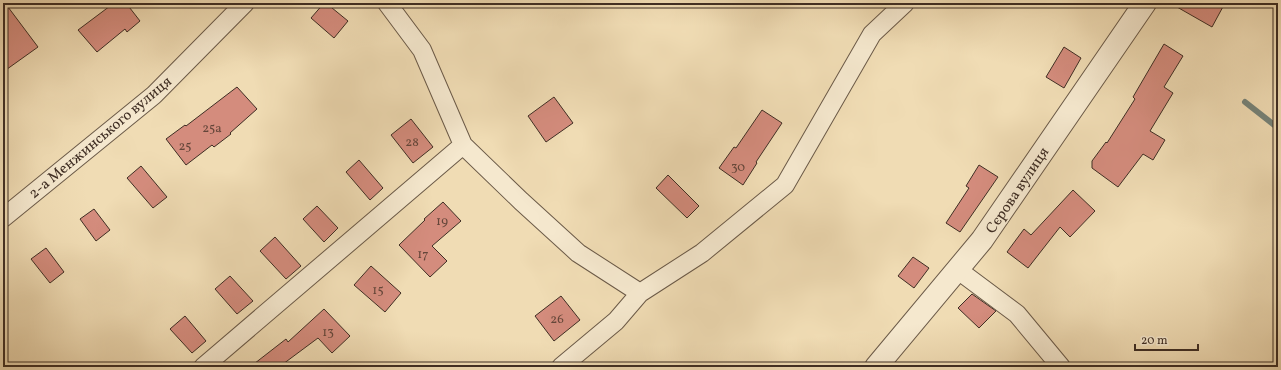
<svg xmlns="http://www.w3.org/2000/svg" width="1281" height="370" viewBox="0 0 1281 370" font-family="Vollkorn,serif">
<style>
.lines{fill:none;stroke-linecap:round;stroke-linejoin:round}
.stream{stroke:#768379;stroke-width:6}
.building{fill:#d48c7d;stroke:#3f2e24}
.minor-casing{stroke:#6b5a48;stroke-width:20}
.tertiary-casing{stroke:#6b5a48;stroke-width:24}
.minor{stroke:#f5e8ce;stroke-width:18}
.tertiary{stroke:#f5e8ce;stroke-width:22}
.labels{text-anchor:middle;stroke-width:3;stroke-linejoin:round;paint-order:stroke}
.number-label{font-size:13px;fill:#64463a}
.street-label{font-size:15px;fill:#3f2e24;stroke:#f5e8ce}
</style>
<rect width="100%" height="100%" fill="#f0dcb4"/>
<filter id="stains"><feTurbulence type="fractalNoise" baseFrequency=".005" numOctaves="4"/><feColorMatrix values="0 0 0 0 .2 0 0 0 0 .09 0 0 0 0 .02 0 0 0 .5 -.17"/></filter>
<radialGradient id="worn" r=".72"><stop offset=".6" stop-color="#630" stop-opacity="0"/><stop offset="1" stop-color="#630" stop-opacity=".3"/></radialGradient>
<g class="lines">
<path class="stream" d="M1245,102L1278,128"/>
</g>
<path class="building" d="M3,3H5L38,47L3,72Z
M114,3H126L140,21L127,32L125,29L97,52L78,30Z
M324,3H326L348,21L334,38L311,18Z
M1170,3H1225L1212,27Z
M1164,44L1183,56L1164,87L1173,93L1150,131L1165,140L1153,160L1143,154L1118,187L1092,168V161L1106,142L1107,143L1135,99L1133,97Z
M1064,47L1081,58L1064,88L1046,77Z
M237,87L257,109L230,133L231,134L214,147L212,145L186,165L166,139L185,125L186,126Z
M554,97L573,123L546,142L528,116Z
M762,110L782,123L756,162L757,163L743,185L719,168L734,147L736,148Z
M411,119L433,147L413,163L391,135Z
M359,160L383,188L370,200L346,172Z
M979,165L998,177L960,232L946,223L969,188L966,186Z
M141,166L167,197L153,208L127,178Z
M668,175L699,206L687,218L656,188Z
M1073,190L1095,211L1070,237L1060,227L1028,268L1007,252L1024,229L1031,235Z
M443,202L461,221L432,246L447,261L430,277L399,245L425,220L424,219Z
M317,206L338,228L324,242L303,219Z
M94,209L110,230L96,241L80,219Z
M275,237L301,266L286,279L260,251Z
M46,248L64,272L50,283L31,259Z
M913,257L929,268L914,288L898,276Z
M371,266L401,293L385,312L354,285Z
M230,276L253,301L237,314L215,289Z
M972,294L996,311L979,328L958,308Z
M561,296L580,320L554,341L535,316Z
M324,309L350,336L332,353L318,338L279,367H250L286,339L288,342Z
M185,316L206,341L192,353L170,329Z"/>
<g class="lines">
<g class="minor-casing">
<path id="minor" d="M387,3L422,50L463,145L521,201L578,253L640,293
M3,218L154,95L245,3
M958,270L1017,314L1061,367
M203,367L463,145
M561,367L616,321L640,293L702,253L785,185L872,34L905,3"/>
</g>
<g class="tertiary-casing">
<path id="tertiary" d="M876,367L982,240L1145,3"/>
</g>
<use href="#minor" class="minor"/>
<use href="#tertiary" class="tertiary"/>
</g>
<g class="labels">
<g class="number-label">
<text x="212" y="132">25а</text>
<text x="412" y="146">28</text>
<text x="185" y="150">25</text>
<text x="738" y="171">30</text>
<text x="442" y="225">19</text>
<text x="423" y="258">17</text>
<text x="378" y="294">15</text>
<text x="557" y="323">26</text>
<text x="328" y="336">13</text>
</g>
<g class="street-label">
<text transform="translate(100 137) rotate(-40)" y="5">2-а Менжинського вулиця</text>
<text transform="translate(1017 190) rotate(-56)" y="5">Сєрова вулиця</text>
</g>
</g>
<rect width="1281" height="370" fill="none" stroke="#f0dcb4" stroke-width="16"/>
<rect x="4" y="4" width="1273" height="362" fill="none" stroke="#3f2e24" stroke-width="2"/>
<rect x="8" y="8" width="1265" height="354" fill="none" stroke="#3f2e24"/>
<path d="M1135 344v6h63v-6" fill="none" stroke="#3f2e24" stroke-width="2"/>
<text x="1141" y="344" font-size="12" fill="#3f2e24" stroke="#f5e8ce" stroke-width="3" paint-order="stroke">20 m</text>
<rect width="100%" height="100%" filter="url(#stains)"/>
<rect width="100%" height="100%" fill="url(#worn)"/>
</svg>
